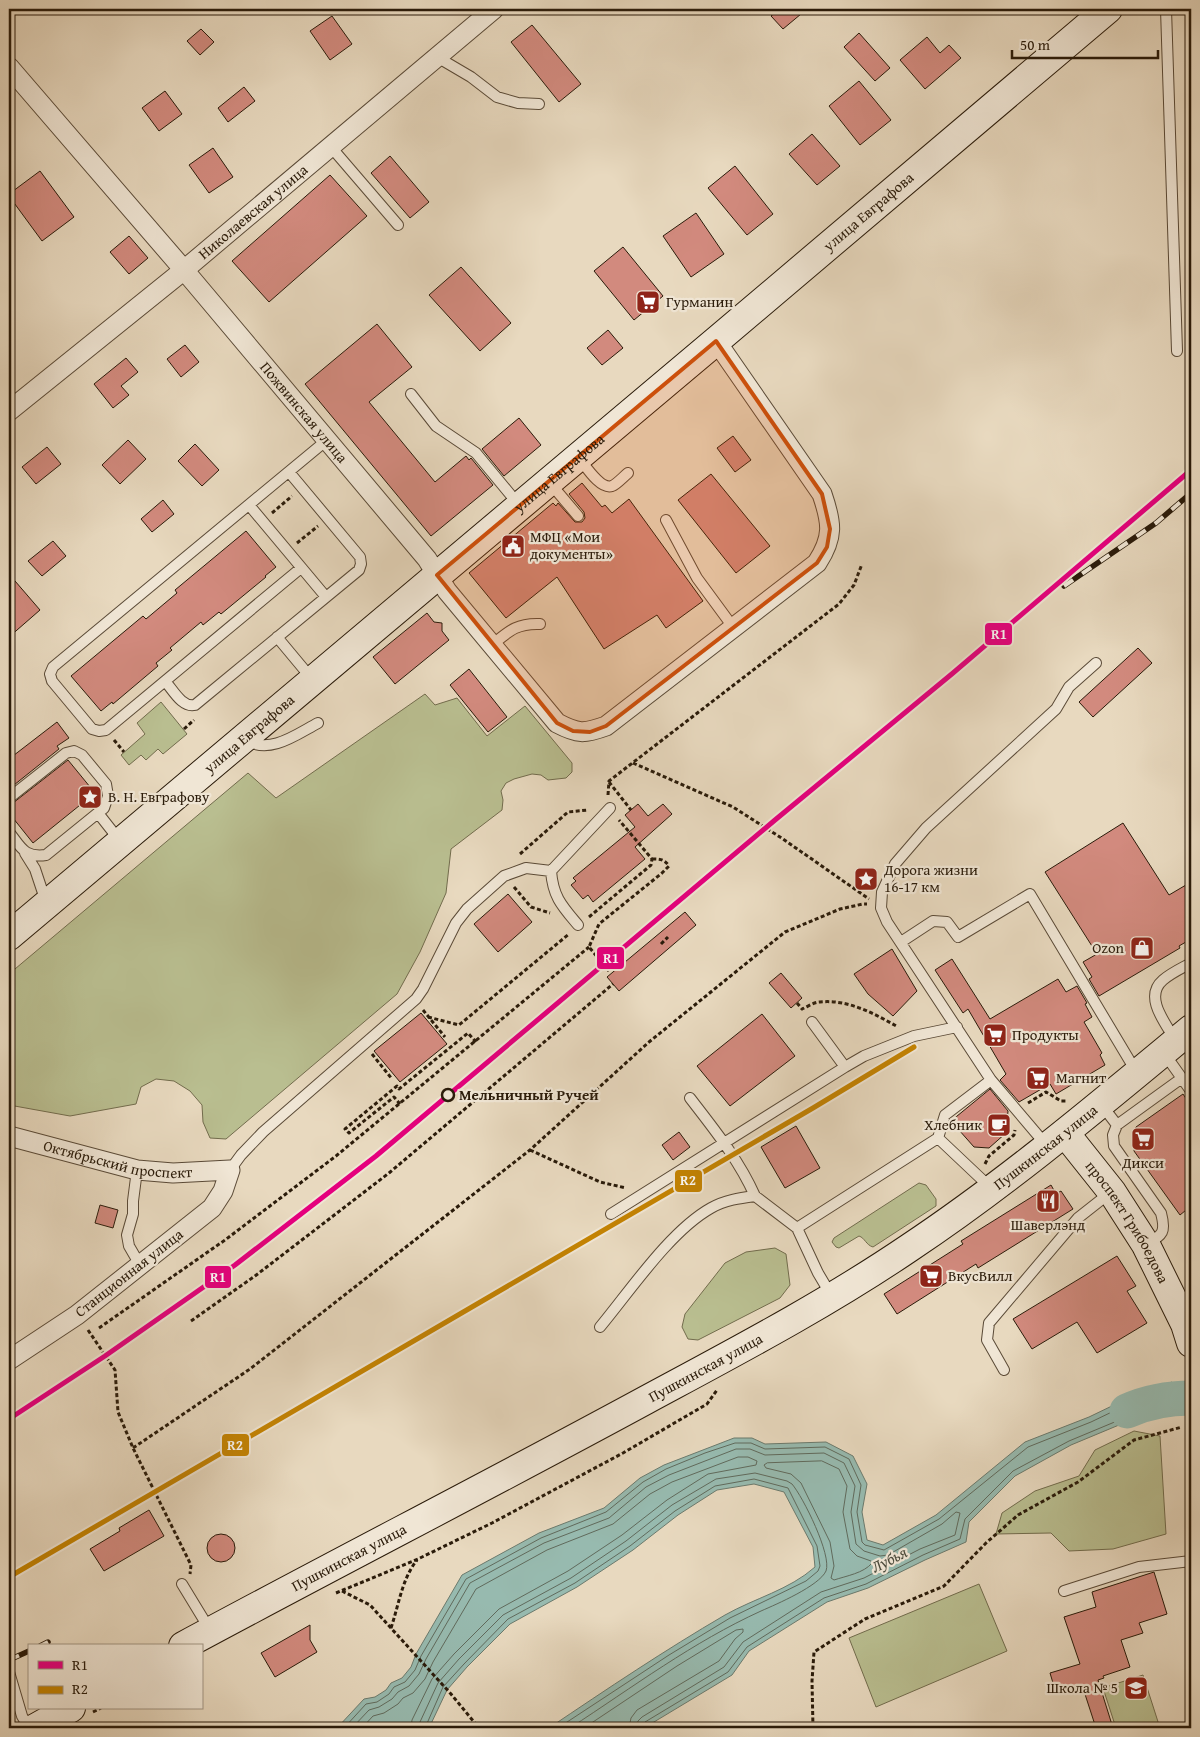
<svg xmlns="http://www.w3.org/2000/svg" width="1200" height="1737" viewBox="0 0 1200 1737" font-family="'Gentium Book Plus',serif">
<style>
.green{fill:#b9be90;stroke:#726c4d}
.water{fill:#97baaf;stroke:#6b7a6d}
.lines{fill:none;stroke-linecap:round;stroke-linejoin:round}
.shore{stroke:#606a5c;stroke-width:1}
.river{stroke:#97baaf;stroke-width:35}
.building{fill:#d28a7e;stroke:#2a1b0a}
.lane-casing{stroke:#5a4a37;stroke-width:12}
.street-casing{stroke:#5a4a37;stroke-width:21}
.secondary-casing{stroke:#2a1b0a;stroke-width:30}
.path{stroke:#2a1b0a;stroke-width:3;stroke-dasharray:4 2.5;stroke-linecap:butt}
.lane{stroke:#f0e6d5;stroke-width:10}
.street{stroke:#f0e6d5;stroke-width:19}
.secondary{stroke:#f0e6d5;stroke-width:28}
.rail-casing{stroke:#2a1b0a;stroke-width:5.5}
.rail{stroke:#f0e6d5;stroke-width:4;stroke-dasharray:11;stroke-linecap:butt}
.rail-1-casing{stroke:#f0e6d5;stroke-width:9}
.rail-2-casing{stroke:#f0e6d5;stroke-width:9}
.rail-1{stroke:#e5007d;stroke-width:5}
.rail-2{stroke:#c48302;stroke-width:5}
.marked{fill:#cc500c;fill-opacity:0.2;stroke:#cc500c;stroke-width:4;stroke-linejoin:round}
.stop-dot{fill:#f0e6d5;stroke:#2a1b0a;stroke-width:2.5}
.labels{text-anchor:middle;stroke-width:4.5;stroke-linejoin:round;paint-order:stroke}
.street-label{font-size:15px;fill:#2a1b0a;stroke:#f0e6d5}
.poi-label{font-size:15px;fill:#2a1b0a;stroke:#f0e6d5;text-anchor:start}
.stop-label{font-size:15px;font-weight:bold;fill:#2a1b0a;stroke:#f0e6d5;text-anchor:start}
.water-label{font-size:16px;font-style:italic;fill:#4b4b3c;stroke:#f0e6d5}
.line-badge{stroke:#f0e6d5;stroke-width:2}
.badge-label{font-size:14px;text-anchor:middle;font-weight:bold;fill:#fff}
</style>
<rect width="100%" height="100%" fill="#e8d9bf"/>
<filter id="stains"><feTurbulence type="fractalNoise" baseFrequency=".004" numOctaves="4"/><feColorMatrix values="0 0 0 0 .2 0 0 0 0 .09 0 0 0 0 .02 0 0 0 .5 -.17"/></filter>
<radialGradient id="worn" r=".72"><stop offset=".6" stop-color="#630" stop-opacity="0"/><stop offset="1" stop-color="#630" stop-opacity=".3"/></radialGradient>
<path class="green" d="M425,694L435,705L457,698L487,736L525,706L572,763V772L566,778L548,780L541,775L532,774L514,779L506,783L501,791L503,800L502,810L451,849L446,893L420,952L397,994L226,1139L210,1138L203,1122L202,1105L190,1091L174,1081L156,1079L141,1087L136,1104L70,1116L9,1105V974L248,773L276,798Z
M161,702L187,734L163,754L158,749L146,760L141,755L129,765L121,755L145,734L137,723Z
M919,1183L926,1185L936,1199V1206L873,1247C866,1245 865,1238 859,1236L839,1248L836,1247L832,1242L834,1238Z
M775,1248L786,1254L790,1285L780,1298L698,1340L688,1339L682,1327L685,1314L725,1263L746,1252Z
M1134,1431L1160,1436L1166,1534L1113,1549L1069,1551L1051,1533L996,1534L1002,1513L1035,1491L1079,1476L1095,1450Z
M979,1584L1007,1651L876,1707L849,1638Z
M1143,1675L1160,1728H1116L1103,1688Z"/>
<path class="water" d="M1172,1382V1414L1131,1420L1071,1445L1015,1476L969,1522L966,1542L925,1560L868,1588L827,1602L749,1651L732,1675L644,1728H549C607,1689 665,1650 725,1615C755,1598 789,1590 815,1567L813,1547L784,1492L754,1484L717,1490L678,1515L633,1550L577,1587L510,1624L467,1667L447,1690L429,1728H337L364,1699L375,1697L386,1690L391,1683L402,1678L411,1667L416,1654L462,1575L539,1533L604,1508L640,1478L664,1465L734,1438H752L765,1444L826,1442L853,1456L867,1484L862,1512L867,1540L883,1545L936,1515L1025,1442L1089,1417L1141,1392Z"/>
<g class="lines">
<path class="shore" d="M822,1461L839,1469L847,1486L843,1512L850,1549L857,1556L871,1561L872,1563C864,1573 846,1576 834,1580L831,1578L834,1566L830,1542L801,1483L791,1474L766,1468L764,1465L767,1463Z
M344,1728L366,1704L377,1702L389,1694L394,1687L405,1682L415,1670L421,1656L466,1579L541,1538L606,1512L643,1482L666,1469L705,1453L735,1443H751L765,1449L825,1447L849,1459L861,1485L857,1512L862,1542L865,1545L884,1550L939,1519L1028,1447L1091,1422L1143,1397L1164,1390L1167,1391L1166,1410L1129,1416L1069,1441L1013,1471L965,1519L960,1539L923,1555L866,1584L824,1598L747,1647L728,1672L645,1722L643,1728
M352,1728L369,1710L379,1707L392,1699L398,1692L409,1686L419,1674L426,1659L470,1583L544,1543L609,1518L646,1487L669,1475L736,1449H750L765,1455L824,1453L844,1463L855,1486L851,1512L856,1544L864,1551L880,1556L888,1555L942,1524L956,1512L960,1513L955,1535L920,1549L864,1578L821,1592L743,1642L724,1667L642,1717L638,1721L636,1728
M362,1728L373,1716L384,1713L398,1704L403,1698L413,1693L425,1679L433,1662L476,1589L547,1550L613,1524L650,1494L672,1482L738,1457H748L757,1461L756,1465L708,1474L667,1500L622,1535L568,1571L499,1609L454,1654L432,1679L412,1720L411,1728
M419,1728L420,1722L438,1683L459,1659L503,1615L571,1578L626,1541L672,1505L716,1479L755,1473L787,1481L792,1484C803,1497 832,1555 826,1571C819,1586 777,1604 761,1611C693,1642 633,1687 570,1728
M425,1728L443,1687L464,1664L508,1619L575,1583L630,1546L675,1511L715,1486L754,1479L788,1488L817,1546L820,1566L818,1571L806,1581L730,1618L669,1655L558,1728
M584,1728L677,1666L736,1630L743,1629V1632L735,1639L719,1661L637,1710L631,1718L629,1728"/>
<path class="river" d="M1127,1411C1147,1402 1169,1398 1191,1398"/>
</g>
<path class="building" d="M780,9H807L783,29L771,16Z
M332,16L352,44L330,60L310,31Z
M532,25L581,84L559,102L511,42Z
M201,29L214,42L200,55L187,41Z
M859,33L890,68L875,81L844,47Z
M927,37L940,53L949,45L961,58L925,89L900,60Z
M859,81L891,120L860,145L829,106Z
M244,87L255,101L228,122L218,108Z
M165,91L182,114L159,131L142,108Z
M812,134L840,166L817,185L789,154Z
M213,148L233,177L209,193L189,165Z
M390,156L429,202L410,218L371,173Z
M735,166L773,214L747,235L708,188Z
M40,171L74,217L42,241L9,196V194Z
M330,175L367,216L269,302L232,261Z
M696,213L724,254L691,277L663,236Z
M129,236L148,258L129,274L110,252Z
M623,247L663,296L634,320L594,271Z
M461,267L511,323L480,351L429,295Z
M377,324L412,367L369,402L435,482L466,456L469,460L471,458L493,485L431,536L305,384Z
M608,330L623,348L602,365L587,348Z
M185,345L199,362L181,377L167,359Z
M126,358L138,372L121,386L129,395L113,408L94,384Z
M519,418L541,445L504,476L482,449Z
M733,436L751,460L735,472L717,448Z
M128,440L146,459L120,484L102,465Z
M195,444L219,470L202,486L178,461Z
M47,447L61,464L36,484L22,467Z
M711,474L770,546L736,573L678,500Z
M582,483L602,507L605,505L612,513L629,499L703,601L666,628L657,615L604,649L557,577L506,618L469,573L553,503L556,506L558,503L575,522H582L585,518L584,512L569,494Z
M163,500L174,514L152,532L141,519Z
M246,531L276,567L265,576L266,577L221,614L219,612L203,625L201,622L170,648L172,650L156,663L158,666L113,704L112,702L101,711L71,676L143,616L146,619L177,593L175,590Z
M53,541L66,556L42,576L28,561Z
M9,574L40,610L9,637Z
M427,613L434,622L442,623V631L449,640L395,684L373,657Z
M1138,648L1152,663L1093,717L1079,702Z
M469,669L507,717L488,732L450,685Z
M57,722L69,738L57,746L59,749L9,789V759Z
M68,760L95,793L33,843L9,813V805L13,803Z
M638,804L648,816L663,804L672,814L635,847L645,859L593,902L588,895L583,899L571,885L576,881L573,878L635,827L625,815Z
M1123,823L1169,895L1191,882V939L1179,946L1180,948L1099,996L1089,979L1092,977L1083,962L1097,954L1045,872Z
M508,894L532,922L498,952L474,924Z
M685,912L696,925L619,991L607,977Z
M892,949L917,991L893,1016L868,994L854,974Z
M952,959L990,1019L1058,979L1066,992L1077,986L1087,1003L1085,1004L1092,1017L1084,1022L1102,1053L1100,1055L1105,1065L1056,1094L1050,1084L1019,1102L1000,1080L1006,1074L968,1009L963,1013L935,970Z
M781,973L802,998L791,1008L769,983Z
M421,1013L447,1044L400,1082L374,1051Z
M762,1014L795,1056L730,1106L697,1066Z
M990,1089L1008,1111L1006,1133L989,1148L974,1147L951,1121Z
M1183,1094L1191,1106V1206L1180,1215L1134,1151L1136,1127Z
M796,1126L820,1168L785,1188L761,1147Z
M679,1132L690,1147L673,1160L662,1145Z
M1051,1185L1056,1194L1061,1191L1073,1209L978,1268L976,1264L897,1314L884,1294L963,1244L961,1241Z
M100,1205L118,1210L113,1228L95,1223Z
M1117,1256L1136,1286L1127,1291L1147,1323L1097,1353L1077,1322L1032,1349L1013,1319Z
M149,1510L164,1536L104,1571L90,1549L120,1531L119,1528Z
M207 1548a14 14 0 1 1 28 0a14 14 0 1 1-28 0Z
M1154,1572L1167,1614L1139,1623L1143,1633L1121,1640L1130,1667L1103,1676L1104,1678L1098,1680L1113,1728H1096L1082,1685L1056,1693L1050,1673L1080,1664L1064,1617L1096,1607L1092,1592Z
M310,1625V1640L317,1652L275,1677L261,1653Z"/>
<g class="lines">
<g class="lane-casing">
<path id="lane" d="M1166,9L1177,351
M437,57L471,77L497,97L518,103L539,104
M331,147L398,225
M411,394L436,426L476,453L519,505
M579,458C585,465 600,490 612,486C617,484 623,477 628,473
M550,483L578,516
M249,505L326,597
M666,520L697,578L733,627
M301,568L106,730L99,731L92,729L52,681L50,674L53,667L327,440
M277,637L312,679
M492,645C509,631 517,623 540,624
M165,681C173,690 182,708 195,705L359,570L361,564L360,557L289,472
M246,740C270,755 297,734 318,723
M9,798L66,753L74,751L82,755L106,784L108,796L104,808L46,855C24,858 21,847 9,832
M98,813L120,841
M25,853L35,869L46,902
M578,925C562,906 553,897 551,871L610,808
M901,942L933,921L947,922L958,937L1030,894L1137,1073
M812,1022L845,1067L864,1056L914,1036L957,1027
M1176,1041C1166,1024 1143,997 1163,980C1171,973 1182,968 1191,963
M1164,1053L1191,1091
M991,1080L945,1115L938,1138L992,1189
M690,1098C714,1129 739,1160 755,1196
M1101,1104L1117,1125
M1047,1146L991,1080L887,922L881,908L882,892L895,864L926,828L1056,709L1069,687L1096,663
M137,1170L133,1201V1214L127,1235L129,1246L140,1265
M230,1170L241,1155L263,1132L416,999L423,989L456,923L467,909L504,876L526,868L551,871
M611,1214L845,1067
M1147,1244C1163,1235 1166,1232 1161,1213L1114,1146L1113,1135L1117,1125L1182,1078
M831,1295L818,1273L797,1228L938,1138
M600,1327C630,1291 670,1231 711,1208C725,1200 740,1198 755,1196L797,1228
M1004,1370L987,1340L989,1323L1078,1218L1111,1192
M182,1584L210,1630
M1064,1591L1139,1567L1191,1561
M9,1672L22,1716L29,1728"/>
</g>
<g class="street-casing">
<g id="street">
<path id="s1" d="M9,67L184,270L427,559L447,591L557,723C578,734 584,734 606,726L817,563C834,537 832,523 822,494L716,341"/>
<path id="s2" d="M9,411L184,270L494,9"/>
<path id="s3" d="M9,1136L137,1170L173,1173L230,1170L223,1191L212,1208L77,1315L9,1360"/>
</g>
</g>
<g class="secondary-casing">
<g id="secondary">
<path id="s4" d="M9,936L716,341L1108,9"/>
<path id="s5" d="M1065,1133L1112,1192L1146,1245L1185,1324L1191,1343"/>
<path id="s6" d="M183,1646C337,1563 493,1483 646,1400C735,1352 825,1305 909,1248C1008,1182 1099,1105 1191,1029"/>
<path d="M35,1728L71,1708"/>
</g>
</g>
<path class="path" d="M272,513L292,496
M297,543L318,526
M184,729L194,720
M114,740L124,752
M633,763L733,807L783,839L869,899
M609,782L631,810
M608,795L609,781L839,604L854,585L862,564
M520,854L568,812L588,810
M514,887L531,907L550,913
M589,917L651,865L652,859L619,820
M661,944L668,937
M609,971L589,947L599,924L662,873L669,866C664,859 660,859 652,859
M797,1003L802,1009C807,1007 814,1002 820,1002C848,999 875,1014 898,1027
M423,1010L445,1037
M428,1017L459,1025L569,934
M372,1054L392,1079
M1028,1103L1046,1092L1061,1101H1067
M400,1104L394,1097L349,1133L345,1129L397,1086L399,1089L468,1033L476,1042
M530,1150L600,1182L626,1188
M985,1164L989,1156L1014,1135L1015,1130
M191,1321L255,1276L389,1173L613,984
M99,1328L225,1240L336,1156L589,947
M88,1330L115,1370L118,1412L133,1448L191,1565L190,1574
M133,1448L250,1369L530,1150L649,1042L785,932L840,909L863,904H867
M342,1591L370,1605L451,1694L479,1728
M336,1593L418,1559L492,1523L623,1453L707,1404L717,1390
M391,1628C399,1604 402,1579 417,1560
M93,1712L101,1708
M813,1728L812,1681L814,1652L865,1619L944,1586L986,1543L1018,1515L1078,1482L1134,1440L1182,1427"/>
<use href="#lane" class="lane"/>
<use href="#street" class="street"/>
<use href="#secondary" class="secondary"/>
<g class="rail-casing">
<path id="rail" d="M1064,586L1156,523L1191,493
M9,1419L105,1356L235,1265L376,1156L775,820L953,673L1191,470
M9,1577L813,1108L914,1047
M40,1646L48,1642
M9,1660L29,1651"/>
</g>
<use href="#rail" class="rail"/>
<g class="rail-1-casing">
<path id="rail-1" d="M9,1419L105,1356L235,1265L376,1156L775,820L953,673L1191,470"/>
</g>
<g class="rail-2-casing">
<path id="rail-2" d="M9,1577L813,1108L914,1047"/>
</g>
<use href="#rail-1" class="rail-1"/>
<use href="#rail-2" class="rail-2"/>
</g>
<path class="marked" d="M716,341L822,494L830,529L827,547L817,563L606,726L590,732L573,731L557,723L437,575Z"/>
<defs>
<g id="supermarket-square" transform="scale(1.25)"><rect x="-9" y="-9" width="18" height="18" rx="4" fill="#8f2418" stroke="#f0e6d5"/><path d="M-6-5.5h2.5l.6 2H6L4.5 2H-2.5L-4.4-4H-6ZM-1.5 3.2a1.3 1.3 0 1 0 .1 0ZM3 3.2a1.3 1.3 0 1 0 .1 0Z" fill="#fff"/></g>
<g id="civic-square" transform="scale(1.25)"><rect x="-9" y="-9" width="18" height="18" rx="4" fill="#8f2418" stroke="#f0e6d5"/><path d="M-.6-6.5H3V-4.5H.6V-3L4-1V1h2V6H-6V1h2V-1L-.6-3ZM-1.2 2.5V6h2.4V2.5Z" fill="#fff"/></g>
<g id="sight-square" transform="scale(1.25)"><rect x="-9" y="-9" width="18" height="18" rx="4" fill="#8f2418" stroke="#f0e6d5"/><path d="M0-6L1.8-2.2L6-1.7L2.9 1.2L3.7 5.4L0 3.3L-3.7 5.4L-2.9 1.2L-6-1.7L-1.8-2.2Z" fill="#fff"/></g>
<g id="shop-square" transform="scale(1.25)"><rect x="-9" y="-9" width="18" height="18" rx="4" fill="#8f2418" stroke="#f0e6d5"/><path d="M-5-2.5h2.3a2.7 3.5 0 0 1 5.4 0H5L5.5 6h-11ZM-1.5-2.5h3a1.5 2.3 0 0 0-3 0Z" fill="#fff"/></g>
<g id="cafe-square" transform="scale(1.25)"><rect x="-9" y="-9" width="18" height="18" rx="4" fill="#8f2418" stroke="#f0e6d5"/><path d="M-5.5-4.5H6V0H3Q3 3.5 0 3.5H-2.5Q-5.5 3.5-5.5 0ZM3-3.2v2h1.7v-2ZM-6 4.5H4V6H-6Z" fill="#fff"/></g>
<g id="restaurant-square" transform="scale(1.25)"><rect x="-9" y="-9" width="18" height="18" rx="4" fill="#8f2418" stroke="#f0e6d5"/><path d="M-5-6h1v4h1v-4h1v4h1v-4h1v5L-1.5 .5V6h-2V.5L-5-1ZM5-6V6H3V1.5H1.5Q1.5-4 5-6Z" fill="#fff"/></g>
<g id="school-square" transform="scale(1.25)"><rect x="-9" y="-9" width="18" height="18" rx="4" fill="#8f2418" stroke="#f0e6d5"/><path d="M0-5L7-2L0 1L-7-2ZM-4 1L0 2.5L4 1V4Q0 6-4 4Z" fill="#fff"/></g>
</defs>
<g fill-rule="evenodd">
<use href="#supermarket-square" x="648" y="302"/>
<use href="#civic-square" x="513" y="546"/>
<use href="#sight-square" x="90" y="797"/>
<use href="#sight-square" x="866" y="879"/>
<use href="#shop-square" x="1142" y="948"/>
<use href="#supermarket-square" x="995" y="1035"/>
<use href="#supermarket-square" x="1038" y="1078"/>
<use href="#cafe-square" x="999" y="1125"/>
<use href="#supermarket-square" x="1143" y="1139"/>
<use href="#restaurant-square" x="1048" y="1201"/>
<use href="#supermarket-square" x="931" y="1276"/>
<use href="#school-square" x="1136" y="1688"/>
</g>
<circle class="stop-dot" cx="448" cy="1095" r="6"/>
<g class="labels">
<g class="street-label">
<text dy="5" stroke="none"><textPath href="#s2" startOffset="315">Николаевская улица</textPath></text>
<text dy="5" stroke="none"><textPath href="#s4" startOffset="1124">улица Евграфова</textPath></text>
<text dy="5" stroke="none"><textPath href="#s1" startOffset="454">Пожвинская улица</textPath></text>
<text dy="5" stroke="none"><textPath href="#s4" startOffset="719">улица Евграфова</textPath></text>
<text dy="5" stroke="none"><textPath href="#s4" startOffset="314">улица Евграфова</textPath></text>
<text dy="5" stroke="none"><textPath href="#s6" startOffset="998">Пушкинская улица</textPath></text>
<text dy="5" stroke="none"><textPath href="#s3" startOffset="112">Октябрьский проспект</textPath></text>
<text dy="5" stroke="none"><textPath href="#s5" startOffset="109">проспект Грибоедова</textPath></text>
<text transform="translate(129 1273) rotate(-38)" y="5">Станционная улица</text>
<text dy="5" stroke="none"><textPath href="#s6" startOffset="592">Пушкинская улица</textPath></text>
<text dy="5" stroke="none"><textPath href="#s6" startOffset="188">Пушкинская улица</textPath></text>
</g>
<g class="poi-label">
<text x="666" y="307">Гурманин</text>
<text x="530" y="542">МФЦ «Мои<tspan x="530" dy="17">документы»</tspan></text>
<text x="108" y="802">В. Н. Евграфову</text>
<text x="884" y="875">Дорога жизни<tspan x="884" dy="17">16-17 км</tspan></text>
<text x="1124" y="953" text-anchor="end">Ozon</text>
<text x="1012" y="1040">Продукты</text>
<text x="1056" y="1083">Магнит</text>
<text x="982" y="1130" text-anchor="end">Хлебник</text>
<text x="1143" y="1168" text-anchor="middle">Дикси</text>
<text x="1048" y="1230" text-anchor="middle">Шаверлэнд</text>
<text x="948" y="1281">ВкусВилл</text>
<text x="1118" y="1693" text-anchor="end">Школа № 5</text>
</g>
<g class="stop-label">
<text x="459" y="1100">Мельничный Ручей</text>
</g>
<g class="water-label">
<text transform="translate(889 1559) rotate(-27)" y="6">Лубья</text>
</g>
</g>
<g class="line-badge">
<rect x="984" y="622" width="29" height="24" rx="5" fill="#e5007d"/>
<rect x="596" y="946" width="29" height="24" rx="5" fill="#e5007d"/>
<rect x="674" y="1169" width="29" height="24" rx="5" fill="#c48302"/>
<rect x="204" y="1265" width="28" height="24" rx="5" fill="#e5007d"/>
<rect x="221" y="1433" width="29" height="24" rx="5" fill="#c48302"/>
</g>
<g class="badge-label">
<text x="999" y="639">R1</text>
<text x="611" y="963">R1</text>
<text x="688" y="1185">R2</text>
<text x="218" y="1282">R1</text>
<text x="235" y="1450">R2</text>
</g>
<rect width="1200" height="1737" fill="none" stroke="#e8d9bf" stroke-width="30"/>
<rect x="10" y="10" width="1180" height="1717" fill="none" stroke="#2a1b0a" stroke-width="2.5"/>
<rect x="15" y="15" width="1170" height="1707" fill="none" stroke="#2a1b0a"/>
<rect x="28" y="1644" width="175" height="65" fill="#f0e6d5" stroke="#a19584"/>
<rect x="38" y="1661" width="25" height="8" fill="#e5007d" stroke="#a19584"/>
<text x="72" y="1670" font-size="15" fill="#2a1b0a">R1</text>
<rect x="38" y="1686" width="25" height="8" fill="#c48302" stroke="#a19584"/>
<text x="72" y="1694" font-size="15" fill="#2a1b0a">R2</text>
<path d="M1012 50v8h146v-8" fill="none" stroke="#2a1b0a" stroke-width="2.5"/>
<text x="1020" y="50" font-size="15" fill="#2a1b0a" stroke="#f0e6d5" stroke-width="4" paint-order="stroke">50 m</text>
<rect width="100%" height="100%" filter="url(#stains)"/>
<rect width="100%" height="100%" fill="url(#worn)"/>
</svg>
